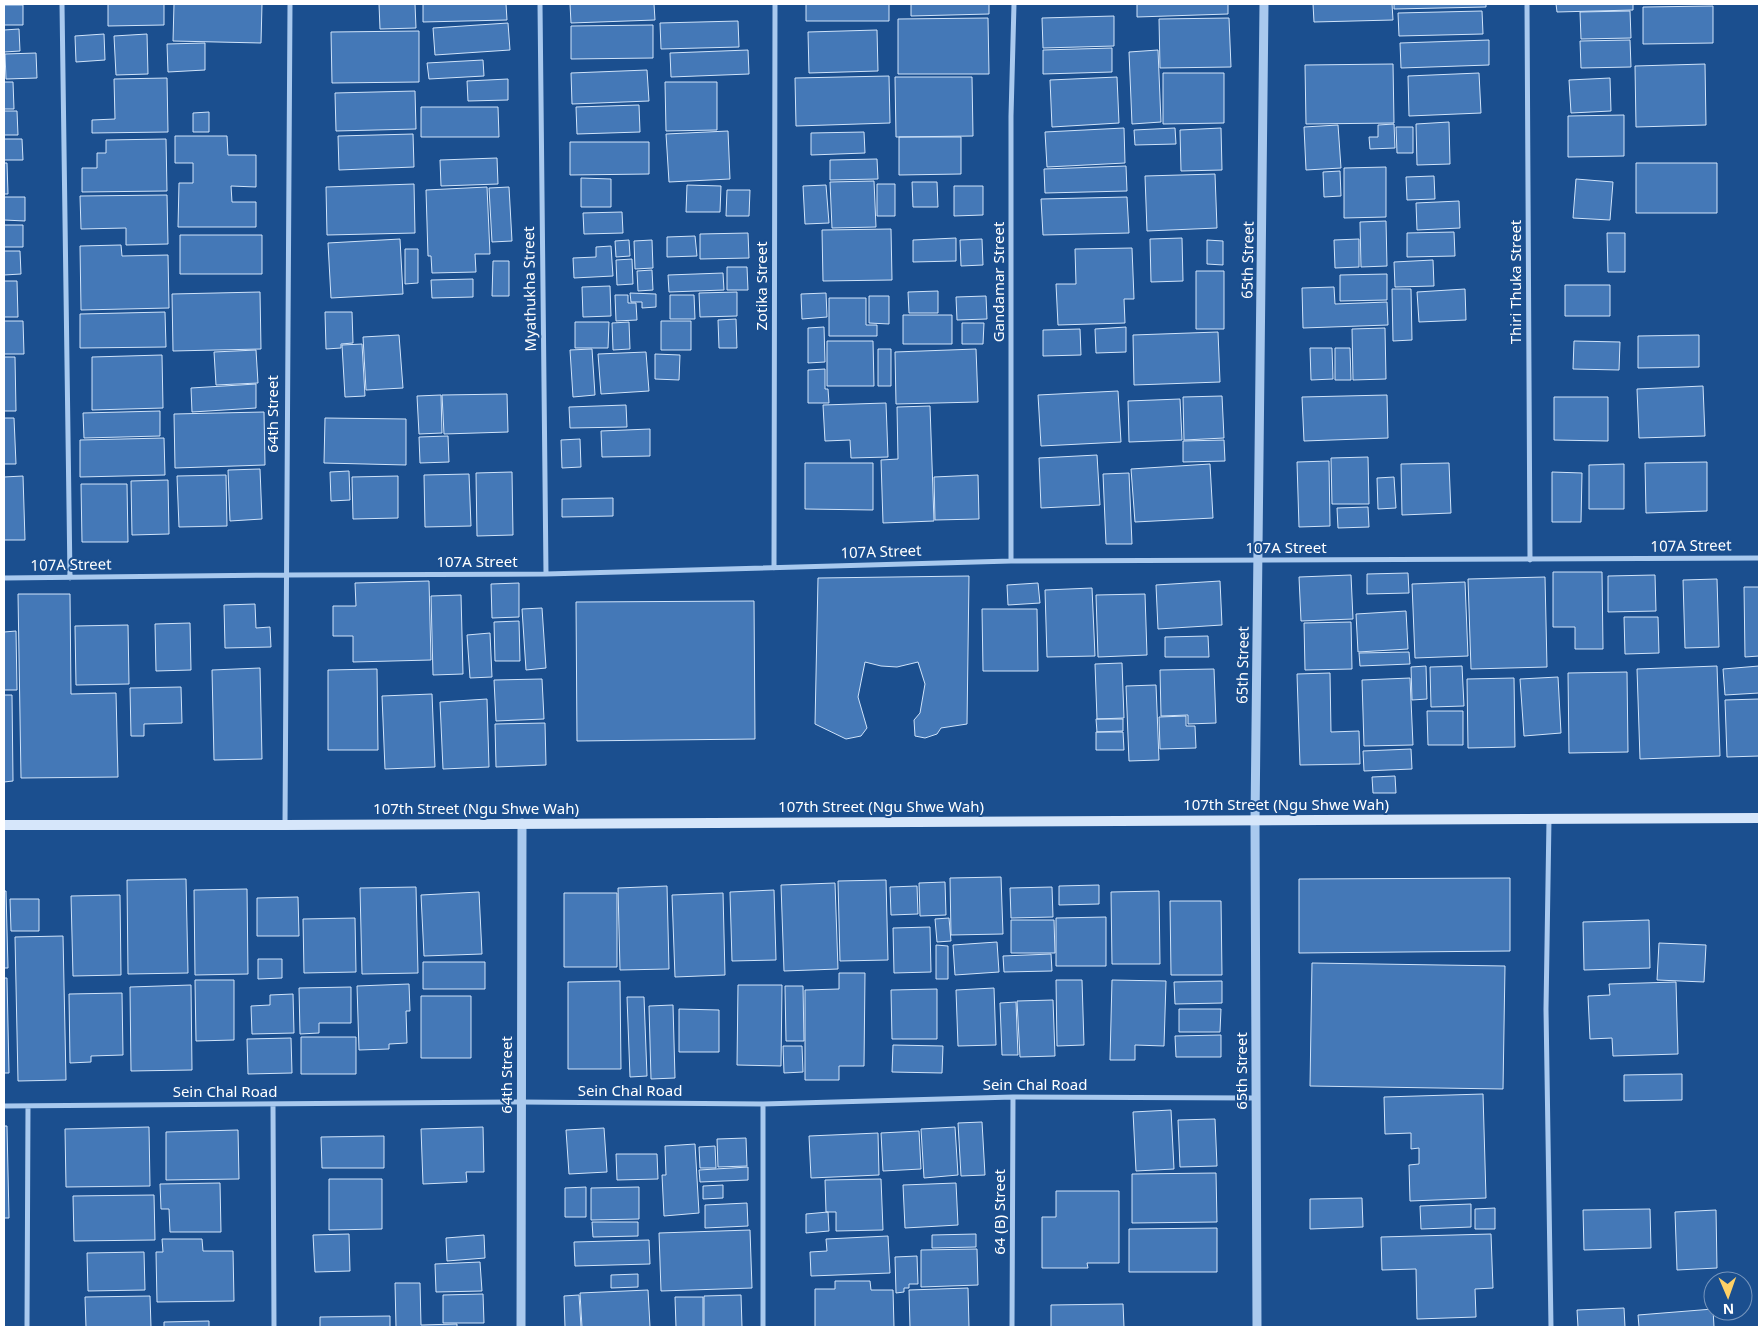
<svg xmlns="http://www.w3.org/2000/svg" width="1763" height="1331" viewBox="0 0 1763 1331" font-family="'Noto Sans',sans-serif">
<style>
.building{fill:#4478b7;stroke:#cfe3fa}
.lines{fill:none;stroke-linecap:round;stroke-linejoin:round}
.minor{stroke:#a9c9ee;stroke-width:5}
.tertiary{stroke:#a9c9ee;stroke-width:9}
.secondary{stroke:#d6e6fa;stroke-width:10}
.labels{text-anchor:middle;stroke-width:4;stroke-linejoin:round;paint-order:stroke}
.street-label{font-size:15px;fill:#fff;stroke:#1b4f8f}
</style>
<rect width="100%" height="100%" fill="#1b4f8f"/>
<path class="building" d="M108,4H164V25L108,26Z
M174,4H262L261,43L173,41Z
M379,4H415L416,28L380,29Z
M423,4H506L507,20L423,22Z
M570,4H654L655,20L571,23Z
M806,4H889V21H806Z
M911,4H989V14L911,16Z
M1137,4H1228V14L1137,17Z
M1313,4H1392L1393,20L1314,22Z
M1394,4H1486V7L1394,9Z
M1556,4H1633V10L1557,12Z
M4,5H23V25H4Z
M1713,6V43L1643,44V7Z
M1482,11L1483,34L1399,36L1398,13Z
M1630,11L1631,38L1581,39L1580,12Z
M1114,16V46L1043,48L1042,18Z
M988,18L989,74H898V19Z
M1229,18L1231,67L1160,68L1159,19Z
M738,21L739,47L661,49L660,23Z
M508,23L510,50L435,55L433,28Z
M653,25V58L571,59V26Z
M19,29L20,51L4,52V30Z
M877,30L878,71L809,73L808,32Z
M419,31V82L332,83L331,32Z
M104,34L105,60L76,62L75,36Z
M147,34L148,74L116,75L114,36Z
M1489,40V65L1401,68L1400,43Z
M1630,40L1631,67L1581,68L1580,41Z
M205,43V70L168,72L167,44Z
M1112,48V72L1043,74V50Z
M748,50L749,74L671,77L670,53Z
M1158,50L1161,122L1132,124L1129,52Z
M36,53L37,78L6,79L5,54Z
M483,60L484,76L429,79L427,63Z
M1393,64L1394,123L1306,124L1305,65Z
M1705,64L1706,125L1636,127L1635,66Z
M647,70L649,101L572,104L571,73Z
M1163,73H1224V123L1163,124Z
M1479,73L1481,113L1409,116L1408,76Z
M889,76L890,123L796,126L795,78Z
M895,77H972L973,136L896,137Z
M1117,77L1119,123L1052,127L1050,80Z
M167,78L168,132L92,133V120L115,119L114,79Z
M1610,78L1611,111L1571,113L1569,80Z
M508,79V100L468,101L467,81Z
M4,82H13L14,109H4Z
M665,82H717V130L666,131Z
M415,91L416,129L336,131L335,93Z
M639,105L640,132L577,134L576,107Z
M421,107H498L499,137H421Z
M4,111H17L18,135H4Z
M209,112V132H193V113Z
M1624,115V156L1568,157V116Z
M1449,122L1450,164L1417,165L1416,124Z
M1394,124L1395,148L1370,149L1369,137H1378V125Z
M1338,125L1341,168L1306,170L1304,127Z
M1396,127H1413V153H1397Z
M1124,128L1125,163L1047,167L1045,132Z
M1175,128L1176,144L1135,145L1134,130Z
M1221,128L1222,170L1181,171L1180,130Z
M728,131L730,179L669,182L666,134Z
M864,132L865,153L811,155V133Z
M413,134L414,167L339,170L338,136Z
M175,136H227L228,155H256V187L231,186L232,202H256V227H178L179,183H193V163H175Z
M899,137H961V174L899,175Z
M4,139H22L23,160H4Z
M166,139L167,191L82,192V168H97V153H106V140Z
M570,142H649V174L570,175Z
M497,158L498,184L441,186L440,160Z
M877,159L878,179L830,180V160Z
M4,163H7L8,194H4Z
M1636,163H1717V213H1636Z
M1126,166L1127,191L1045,193L1044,169Z
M1386,167V217L1344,218V168Z
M1340,171L1341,196L1324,197L1323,172Z
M1215,174L1217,228L1147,231L1145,176Z
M1434,176L1435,199L1407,200L1406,177Z
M581,178L611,179V207H581Z
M1576,179L1613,182L1610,220L1573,218Z
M874,181L876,227L832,228L830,182Z
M912,182H937L938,207H913Z
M414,184L415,233L327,235L326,187Z
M877,184H895V216H877Z
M687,185L721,186L720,212H686Z
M826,185L829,223L805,224L803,186Z
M954,186H983V215L954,216Z
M487,187L490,254H475L476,272L432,273L431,256H428L426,190Z
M509,187L512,241L492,242L489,188Z
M727,190H750L749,216H726Z
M167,195L168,244L126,245V228L81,229L80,196Z
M4,197H25V221L4,220Z
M1127,197L1129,233L1043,235L1041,199Z
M1459,201L1460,228L1417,230L1416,203Z
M622,212L623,233L584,234L583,213Z
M1386,221L1387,266L1361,267L1360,222Z
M4,225H23V247H4Z
M891,229L892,280L823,281L822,230Z
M1454,232L1455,256L1407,257V233Z
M748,233L749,258L700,259V234Z
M1607,233H1625V272H1608Z
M180,235H262V274H180Z
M695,236L697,256L667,257V237Z
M956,238V261L913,262V240Z
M1182,238L1183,281L1151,282L1150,239Z
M400,239L403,294L331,298L328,243Z
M982,239L983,265L961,266L960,240Z
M1359,239V267L1335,268L1334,240Z
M629,240L630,256L616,257L615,241Z
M652,240L653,268L635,269L634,241Z
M1207,240L1223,241V265L1207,264Z
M121,245L122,256L168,255L169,308L81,310L80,246Z
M611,246L613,276L574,278L573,258L596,257V247Z
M1132,248L1134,299H1124L1125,323L1058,325L1056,284H1076L1075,249Z
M405,249H418V283L405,284Z
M4,251H20L21,274L4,275Z
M632,259L633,284L617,285L616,260Z
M1433,260L1434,286L1395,287L1394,262Z
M493,261H509V296H492Z
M727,267H747L748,290H727Z
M652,270L653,290L638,291L637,271Z
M1196,271H1224V329H1196Z
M723,273L724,290L669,292L668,275Z
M1387,274V300L1340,301V275Z
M473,279V297L432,298L431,280Z
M4,281H17L18,317H4Z
M1565,285H1610V316H1565Z
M610,286L611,316L583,317L582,287Z
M1334,287L1335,304L1387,302L1388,325L1303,328L1302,288Z
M1392,289H1411L1412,340L1393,341Z
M1465,289L1466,320L1419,322L1417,292Z
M938,291V313H909L908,292Z
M260,292L261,349L173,351L172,294Z
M737,292V316L700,317L699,293Z
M630,293L656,294V307L642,308V302H631Z
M826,293L827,317L802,319L801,294Z
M615,295H628V303H636L637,320L616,321Z
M670,295H694L695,319H670Z
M869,296H889V324L869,323Z
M986,296L987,319L957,320L956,297Z
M829,298H866V325H877V336H829Z
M165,312L166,347L80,348V314Z
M325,312H352L353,343L341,344V348L326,349Z
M903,315H952V344H903Z
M736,319L737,348H719L718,320Z
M4,321H23L24,354H4Z
M661,321H691V350H661Z
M575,322H609L608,348H575Z
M629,322L630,349L613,350L612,323Z
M962,323H984L983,344H962Z
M824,327L825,362L808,363V328Z
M1126,327V352L1096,353L1095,329Z
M1385,328L1386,379L1353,380L1352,329Z
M1080,329L1081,355L1043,356V330Z
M1218,332L1220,382L1134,385L1133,335Z
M399,335L403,388L366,390L363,337Z
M1699,335V367L1638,368V336Z
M827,341H873L874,386H827Z
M1574,341L1620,342L1619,370L1573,369Z
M362,344L365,396L345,397L342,345Z
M1310,348H1332L1333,379L1311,380Z
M1335,348H1350L1351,380H1335Z
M592,349L595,395L573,397L570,350Z
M878,349H891V386H878Z
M976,349L978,402L896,404L895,352Z
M256,350L258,383L216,385L214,352Z
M646,352L649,391L601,394L598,354Z
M655,354L680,355L679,380L655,379Z
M162,355L163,408L92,410V357Z
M4,357H15L16,411H4Z
M825,369V389H828L829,403H808V370Z
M256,384V408L192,412L191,388Z
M1703,386L1705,436L1639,438L1637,389Z
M1118,391L1121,442L1041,446L1038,395Z
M507,394L508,432L444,434L442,395Z
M441,395L442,433L419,434L417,396Z
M1387,395L1388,438L1304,441L1302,397Z
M1222,396L1224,438L1184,440L1183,397Z
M1554,397H1608V441L1554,440Z
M1180,399L1182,440L1129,442L1128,401Z
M886,403L888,457L851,458L850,440L825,441L823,405Z
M626,405L627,427L570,428L569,407Z
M930,406L934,521L883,523L881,460L898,459L897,407Z
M160,411V436L84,438L83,413Z
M264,412L265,465L175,468L174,414Z
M4,418H14L16,464H4Z
M325,418L406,419V465L324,463Z
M650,429V456L602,457L601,431Z
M448,436L449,462L420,463L419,437Z
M164,438L165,475L80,477V440Z
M580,439L581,467L562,468L561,440Z
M1224,440L1225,461L1183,462V441Z
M1097,455L1100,505L1041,508L1039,458Z
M1368,457L1369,504H1332L1331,458Z
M1329,461L1330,526L1299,527L1297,462Z
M1707,462V511L1646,513L1645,463Z
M805,463H873V510L805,509Z
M1449,463L1451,513L1402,515L1401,464Z
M1210,464L1213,518L1135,522L1131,469Z
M1624,464V509H1589V465Z
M260,469L262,519L230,521L228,470Z
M349,471L350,500L331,501L330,472Z
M512,472L513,535L477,536L476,473Z
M1552,472L1582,473L1581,522H1552Z
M1129,473L1132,544H1106L1103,474Z
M469,474L471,526L425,527L424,475Z
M226,475L227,526L179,527L177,476Z
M978,475L979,519L935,520L934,477Z
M23,476L25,540H4V477Z
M398,476V518L353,519L352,477Z
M1394,477L1396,508L1378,509L1377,478Z
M168,480L169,534L132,535L131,481Z
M81,484H127L128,542H82Z
M613,498V516L562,517V499Z
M1368,507L1369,527L1338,528L1337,508Z
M1553,572H1602L1603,649H1575V627H1553Z
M1408,573L1409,593L1367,594V574Z
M1351,575L1353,619L1301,621L1299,577Z
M1655,575L1656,611L1608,612V576Z
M969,576L967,724L941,728L937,734L925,738L915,736L914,720L920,713L925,684L918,662L897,667L881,666L865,662L858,697L867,728L861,736L846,739L815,724L818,578Z
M1545,577L1547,667L1471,669L1468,579Z
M1717,579L1719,647L1685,648L1683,580Z
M429,581L431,660L353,662V636H333V606H356L355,583Z
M1220,581L1222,625L1158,629L1156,585Z
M1465,582L1468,656L1415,658L1412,584Z
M519,583V617L492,618L491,584Z
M1038,583L1040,603L1008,605L1007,585Z
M1744,587H1759V656L1745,657Z
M1092,588L1095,656L1047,657L1045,590Z
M18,594H70L71,694L116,693L118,777L21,778Z
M1145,594L1147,655L1098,657L1096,595Z
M461,595L463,674L433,675L431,596Z
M754,601L755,739L577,741L576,602Z
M255,604L256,628L270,627L271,647L225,648L224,605Z
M542,608L546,668L526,670L522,609Z
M982,609H1037L1038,671H983Z
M1406,611L1408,649L1358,652L1356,614Z
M1624,617H1658L1659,653L1625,654Z
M519,621L520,661H495L494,622Z
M1351,622L1352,669L1305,670L1304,623Z
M190,623L191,670L156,671L155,624Z
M128,625L129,684L76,685L75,626Z
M16,631L17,690H4V632Z
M490,633L492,677L470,678L467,635Z
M1208,636L1209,657H1165V637Z
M1409,652L1410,664L1360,666L1359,653Z
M1122,663L1124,718L1097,719L1095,664Z
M1426,666L1427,699L1412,700L1411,667Z
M1462,666L1464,706L1431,707L1430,667Z
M1717,666L1720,756L1640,759L1637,669Z
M1759,666V693L1725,695L1723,669Z
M260,668L262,759L214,760L212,670Z
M377,669L378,750H328V670Z
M1214,669L1216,723L1188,724V715L1161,716L1160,670Z
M1627,672L1628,752L1569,753L1568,673Z
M1330,673L1331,732L1359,731L1360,764L1300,765L1297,674Z
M1558,677L1561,733L1524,736L1520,679Z
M1410,678L1413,745L1364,746L1362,680Z
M1514,678L1515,747L1468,748L1467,679Z
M542,679L544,719L496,721L494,680Z
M1156,685L1159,760L1129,761L1126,686Z
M181,687L182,723L144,724V736H131L130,688Z
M432,694L435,767L385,769L382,696Z
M4,695H12L13,781L4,782Z
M487,699L489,767L443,769L440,702Z
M1759,699V756L1727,757L1725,700Z
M1427,711H1463V745H1428Z
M1186,716V726H1195L1196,748L1160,749L1159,717Z
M1096,719H1123V731L1097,732Z
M545,723L546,765L496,767L495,724Z
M1096,732H1123L1124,750H1096Z
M1411,749L1412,769L1364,771L1363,751Z
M1395,776L1396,793H1373L1372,777Z
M1001,877L1003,934L951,935L950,878Z
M1510,878V951L1299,953V879Z
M186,879L188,973L128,974L127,880Z
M886,880L888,960L840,961L838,881Z
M945,882L946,915L920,916L919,883Z
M835,883L838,969L784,971L781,885Z
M1099,885V904L1059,905V886Z
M667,886L669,969L620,970L618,888Z
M917,886L918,914L891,915L890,887Z
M416,887L418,973L362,974L360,888Z
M1052,887L1053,917L1011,918L1010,888Z
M247,889L248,974L195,975L194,890Z
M774,890L776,960L732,961L730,892Z
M4,891H6L8,968H4Z
M1159,891L1160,964H1112L1111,892Z
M479,892L482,954L424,956L421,895Z
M564,893H617V967H564Z
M723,893L725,975L675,977L672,895Z
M120,895L121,975L73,976L71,896Z
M298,897L299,936H257V898Z
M10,899H39V931H11Z
M1170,901H1221L1222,975H1171Z
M1106,917V966H1056V918Z
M355,918L356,972L304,973L303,919Z
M949,918L951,941L937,942L935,919Z
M1011,920H1054L1055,953H1011Z
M1649,920L1650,968L1584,970L1583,922Z
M930,927L931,972L894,973L893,928Z
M63,936L66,1080L18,1081L15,937Z
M997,942L999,972L955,975L953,945Z
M1659,943L1706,945L1704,982L1657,980Z
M936,945L948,946V979H936Z
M1051,954L1052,971L1004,972L1003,956Z
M258,959H282V978L258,979Z
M423,962H485V989H423Z
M1312,963L1505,966L1503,1089L1310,1086Z
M839,973H865L864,1066H839V1080H805V990L839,989Z
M4,978H7L9,1073H4Z
M195,980H234V1040L196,1041Z
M1056,980H1082L1084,1045L1057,1046Z
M1112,980L1166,981L1164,1046L1135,1045V1060H1110Z
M620,981L621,1069H568V982Z
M1222,981V1003L1175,1004L1174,982Z
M1676,982L1678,1054L1613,1056L1612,1038L1590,1039L1588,996L1610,995L1609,984Z
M409,984L410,1011H406L407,1043L389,1044V1049L359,1050L357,986Z
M191,985L192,1070L131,1071L130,987Z
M738,985H782L781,1066L737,1065Z
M785,986H803L804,1041H786Z
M351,987V1023H319V1033L300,1034L299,988Z
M994,988L996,1045L958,1046L956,990Z
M937,989V1039H892L891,990Z
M122,993L123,1055L91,1056V1062L70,1063L69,994Z
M293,994L294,1033L252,1034L251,1006L270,1005V995Z
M421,996H471V1058H421Z
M627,997H644L647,1076L630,1077Z
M1053,1000L1055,1056L1020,1057L1017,1001Z
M1016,1002L1018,1055H1002L1000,1003Z
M673,1005L675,1078L651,1079L649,1006Z
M679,1009L719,1010V1052H679Z
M1179,1009H1221L1220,1032H1179Z
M1221,1035V1057H1176L1175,1036Z
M301,1037H356V1074H301Z
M291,1038L292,1073L248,1074L247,1039Z
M893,1045L943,1046L942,1073L892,1072Z
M783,1046H802L803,1072L784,1073Z
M1682,1074V1100L1624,1101V1075Z
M1483,1094L1486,1198L1410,1201L1409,1165L1419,1164V1148L1411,1149V1133L1385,1134L1384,1097Z
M1171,1110L1174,1169L1136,1171L1133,1112Z
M1215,1119L1217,1166L1180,1167L1178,1120Z
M982,1122L985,1175L961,1176L958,1123Z
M4,1126H7L9,1218H4Z
M149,1127L150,1186L66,1187L65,1129Z
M483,1127L484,1172H466L467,1182L423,1184L421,1129Z
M955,1127L958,1175L924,1178L921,1129Z
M604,1128L607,1172L569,1174L566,1130Z
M238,1130L239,1179L166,1180V1132Z
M919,1131L921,1169L883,1171L881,1133Z
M878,1133L879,1175L811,1178L809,1136Z
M384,1136V1168H322L321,1137Z
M746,1138L747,1166L718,1167L717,1139Z
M695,1144L699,1213L664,1216L662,1175H666L665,1146Z
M715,1146L716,1168H700L699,1147Z
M616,1154H657L658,1179L617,1180Z
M748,1167V1180L700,1182L699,1170Z
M1216,1173L1217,1222L1132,1223V1174Z
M329,1179H382V1229L329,1230Z
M881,1179L883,1230L836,1231V1212H826L825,1180Z
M220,1183L221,1232H170L169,1209H161L160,1184Z
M956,1183L958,1225L905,1228L903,1185Z
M723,1185V1198L703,1199V1186Z
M586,1187V1217H565V1188Z
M639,1187V1219L591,1220V1188Z
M1056,1191H1119V1263H1087L1088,1268H1042V1217H1056Z
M154,1195L155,1240L74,1241L73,1196Z
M1362,1198L1363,1227L1310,1229V1199Z
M747,1203L748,1226L705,1228V1205Z
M1471,1204V1227L1421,1229L1420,1206Z
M1495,1208V1229H1475V1209Z
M1650,1209L1651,1248L1584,1250L1583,1210Z
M1716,1210L1717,1268L1677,1270L1675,1212Z
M828,1212L829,1231L806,1233V1214Z
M592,1222H638V1236L593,1237Z
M1217,1228V1272H1129V1229Z
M750,1230L752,1288L661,1291L659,1233Z
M349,1234L350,1271L315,1272L313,1235Z
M976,1234V1247L932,1248V1235Z
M1491,1234L1493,1288L1475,1289L1476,1317L1417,1319L1416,1269L1382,1270L1381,1237Z
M484,1235L485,1258L447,1261L446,1238Z
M888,1236L890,1273L811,1276L810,1252L827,1251L826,1239Z
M162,1239H202L203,1251H233L234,1301L157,1302L156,1252H163Z
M649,1240L650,1264L575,1266L574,1242Z
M977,1249L978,1285L921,1287V1250Z
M144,1252L145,1290L88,1291L87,1253Z
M917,1256L918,1284H909V1288H904V1292L896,1293L895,1257Z
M480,1262L482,1291L436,1292L435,1264Z
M638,1274V1287L611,1288V1275Z
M835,1281H870L871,1290H893L894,1327H815V1289H835Z
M395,1283H420L421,1325L457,1324V1327H396Z
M968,1288L969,1327H910L909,1290Z
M648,1290L650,1327H582L580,1293Z
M483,1294L484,1323H443V1295Z
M579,1295L581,1327H565L564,1296Z
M741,1295L742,1327H704V1296Z
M150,1296L151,1327H86L85,1297Z
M675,1297H703V1327H676Z
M1123,1304L1124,1327H1051V1305Z
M1624,1308L1625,1327H1578L1577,1310Z
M1713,1309L1714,1327H1639L1638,1315Z
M390,1316V1327H320V1317Z
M209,1321V1327H164V1322Z"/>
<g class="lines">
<path class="minor" d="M62,4L70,578
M540,4L546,574
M1527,4L1530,560
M1011,561V116L1014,4
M774,568L775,4
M4,578L286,575L546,574L1011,561L1759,558
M1549,819L1546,1009L1551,1327
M285,825L290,4
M273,1104L274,1327
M763,1104V1327
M4,1106L521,1102L763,1104L1013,1097L1256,1098
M27,1327L28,1106
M1012,1327L1013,1097"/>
<path class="tertiary" d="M521,1327L522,823
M1257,1327L1255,820L1264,4"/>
<path class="secondary" d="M4,825H285L1759,818"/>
</g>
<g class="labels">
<g class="street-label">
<text transform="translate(1248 260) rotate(-89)" y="5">65th Street</text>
<text transform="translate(999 282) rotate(-90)" y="5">Gandamar Street</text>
<text transform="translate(1516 282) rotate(-90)" y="5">Thiri Thuka Street</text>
<text transform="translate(762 286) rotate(-90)" y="5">Zotika Street</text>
<text transform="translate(530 289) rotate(-91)" y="5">Myathukha Street</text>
<text transform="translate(273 414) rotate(-90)" y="5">64th Street</text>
<text transform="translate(1691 546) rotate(-1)" y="5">107A Street</text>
<text x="1286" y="553">107A Street</text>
<text transform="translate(881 552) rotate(-2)" y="5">107A Street</text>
<text x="477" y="567">107A Street</text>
<text transform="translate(71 565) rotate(-1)" y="5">107A Street</text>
<text transform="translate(1243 665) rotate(-89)" y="5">65th Street</text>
<text x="1286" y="810">107th Street (Ngu Shwe Wah)</text>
<text x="881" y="812">107th Street (Ngu Shwe Wah)</text>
<text x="476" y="814">107th Street (Ngu Shwe Wah)</text>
<text transform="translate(1242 1071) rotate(-90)" y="5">65th Street</text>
<text transform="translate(507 1075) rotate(-90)" y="5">64th Street</text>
<text x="1035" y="1090">Sein Chal Road</text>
<text x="630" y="1096">Sein Chal Road</text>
<text x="225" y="1097">Sein Chal Road</text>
<text transform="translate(1000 1212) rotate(-90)" y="5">64 (B) Street</text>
</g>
</g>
<rect width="1763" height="1331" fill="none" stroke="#ffffff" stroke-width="10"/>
<g transform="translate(1728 1296) rotate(178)"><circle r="24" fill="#1b4f8f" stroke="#7695bc"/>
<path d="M0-4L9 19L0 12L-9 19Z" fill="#ffd166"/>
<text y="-8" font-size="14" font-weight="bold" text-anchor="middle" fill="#ffffff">N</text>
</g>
</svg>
